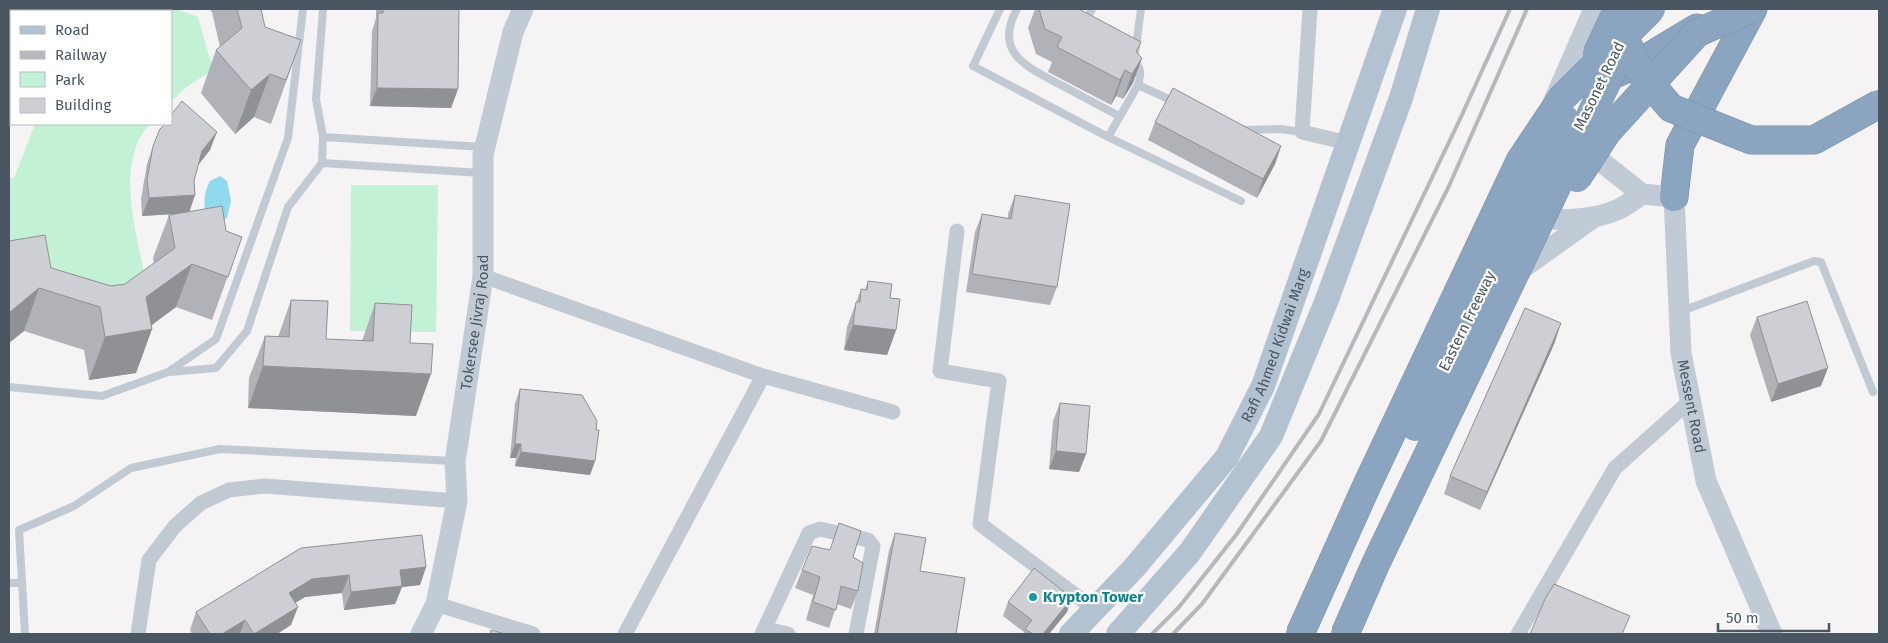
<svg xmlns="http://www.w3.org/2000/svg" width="1888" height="643" viewBox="0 0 1888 643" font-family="'Fira Sans',sans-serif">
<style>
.green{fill:#c3f1d5}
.water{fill:#90daee}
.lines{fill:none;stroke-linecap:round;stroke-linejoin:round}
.highway-casing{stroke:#7690ad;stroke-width:29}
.lane{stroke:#c1cad2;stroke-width:8}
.street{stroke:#c1cad2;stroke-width:15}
.secondary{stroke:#c1cbd6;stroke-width:21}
.primary{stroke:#b3c2d1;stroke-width:24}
.highway{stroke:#8ba5c1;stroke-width:28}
.rail{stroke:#b5b8bd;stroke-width:4}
.highway-bridge-casing{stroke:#7690ad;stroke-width:29;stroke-linecap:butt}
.highway-bridge{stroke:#8ba5c1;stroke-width:28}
.wall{fill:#b0b2b7}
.shaded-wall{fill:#909195}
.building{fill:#cdcfd5;stroke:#909195}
.culture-dot{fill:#0f9aa8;stroke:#fff;stroke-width:2}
.labels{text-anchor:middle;stroke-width:4.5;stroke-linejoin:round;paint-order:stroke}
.street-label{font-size:15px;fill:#4a5661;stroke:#fff}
.culture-label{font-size:15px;font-weight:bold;fill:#0d838f;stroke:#fff;text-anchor:start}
</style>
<rect width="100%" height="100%" fill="#f5f3f3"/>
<path class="green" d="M127,9H177L198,17L213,70L185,88L171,102V11H123Z
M35,124H150C113,163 138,237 146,283L114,304L9,262V178H14Z
M351,185H438L436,332L350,331Z"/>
<path class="water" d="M220,176L227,181L231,201L227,218L220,221L206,215C203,202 204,193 210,181Z"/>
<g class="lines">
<g class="highway-casing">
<path id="highway" d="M1617,73L1639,63L1697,28
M1674,197L1680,145L1753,9"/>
</g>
<path class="lane" d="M1000,9L973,66L1108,137L1241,201
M1017,9C993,53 1027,67 1061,85C1080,95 1100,106 1119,116
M1141,9L1134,61C1142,69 1141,74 1138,85L1175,102
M1085,23L1092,9
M1243,130L1281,129L1302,132
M323,137L483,147
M1108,137L1138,85
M322,163L482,173
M1682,311L1814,261L1821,262L1873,392
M170,372L216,368L247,331L288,207L322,163L323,137L316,99L323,9
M9,387L102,396L168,372L216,339L288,138L303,9
M9,583H22
M25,634L19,530L74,506L131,468L220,449L453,461"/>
<path class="street" d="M1310,9L1302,132L1348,143
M957,231L940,371L999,381L980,524L1094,609
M483,276L763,376L893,412
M436,604L533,634
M765,629L788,634
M138,634L149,560L175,526L201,503L229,490L265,486L457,501
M625,634L763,376
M762,634L809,533L820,529L868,540L873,546L856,634
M1518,634L1615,468L1690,401"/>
<g class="secondary">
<path d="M1553,103L1594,9"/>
<path id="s1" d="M1578,152L1599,160L1642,194L1674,197L1681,353L1706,481L1772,634"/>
<path d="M1529,215C1556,222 1593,221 1619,209C1627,205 1635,199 1642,194"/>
<path d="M1513,275L1594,217"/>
<path id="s2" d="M421,634L436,604L457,501L455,462L483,276V155L513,32L523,9"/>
</g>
<g class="primary">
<path id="s3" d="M1071,634L1134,568L1227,457L1263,386L1395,9"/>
<path d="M1118,634L1190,552L1271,436L1326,302L1401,98L1428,9"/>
</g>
<use href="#highway" class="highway"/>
<path class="rail" d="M1152,634L1179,607L1236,535L1319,414L1461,117L1510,9
M1173,634L1202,604L1321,441L1449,186L1527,9"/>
<g class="highway-bridge-casing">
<path id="highway-bridge" d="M1621,30L1641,73L1671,108L1751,140H1814L1879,104
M1597,54L1618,9
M1577,178L1607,132L1697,33L1751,9
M1415,427L1565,119
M1300,634L1367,485L1520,161L1562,98L1651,9
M1345,634L1376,563L1624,46"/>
</g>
<use href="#highway-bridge" class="highway-bridge"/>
</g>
<path class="wall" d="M209,9H261L265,27L301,40L271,124L254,117L235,134L201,93L216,50L220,47L212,12Z
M376,9H459L458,89L451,108L370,106L372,31L376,18Z
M1035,9H1079L1141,42L1137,53L1142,58L1133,83L1123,99L1116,96L1111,105L1048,72L1052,62L1036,54L1028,28Z
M1155,122L1281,146L1275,164L1257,198L1148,140Z
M153,146L210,150L198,165L194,181L195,195L189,212L226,231L242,237L212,320L176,307L151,325L152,329L136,373L89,380L84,350L24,331L9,343V241L51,268L111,286L125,284L154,263L153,258L169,215L175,214L142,216L141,199L147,164Z
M1015,195L1057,287L1050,305L966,292L975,232L982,214L1008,218V214Z
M868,281L890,298L896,330L887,355L844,350L847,327L861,289L865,290Z
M291,300L326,339L362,341L375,303L410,343L416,416L248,408L249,378L265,336L278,337Z
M1757,317L1821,386L1771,402L1750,335Z
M1555,342L1480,510L1444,494L1450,476Z
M520,389L596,430L595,461L590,475L515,466L516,458H510L515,403Z
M1060,403L1086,454L1079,472L1049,469L1053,421Z
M895,533L920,571L956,634H874L889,550Z
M301,548L426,567L420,585L402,587L395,604L344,610L342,593L305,597L295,603L291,625L277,634H192L190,630L196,612Z
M853,557L858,591L851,609L837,604L829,628L806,620L813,595L795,588L802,570Z
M1008,602L1067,612L1049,634H1023L1024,632L1003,616Z"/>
<path class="shaded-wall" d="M1142,58L1133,83L1123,99L1132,74Z
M1125,70L1116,96L1111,105L1120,80Z
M270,74L254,117L235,134L251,90Z
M377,88L458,89L451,108L370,106Z
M217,132L210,150L195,169L202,151Z
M1281,146L1275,164L1257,198L1263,179Z
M195,195L189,213L142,216L149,198Z
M192,264L176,307L144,331L152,329L136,373L89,380L105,337L146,297Z
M39,288L24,331L9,343V314L10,312Z
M1561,323L1555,342L1480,510L1487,492Z
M853,325L896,330L887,355L844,350Z
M263,366L431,374L416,416L248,408Z
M1828,368L1821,386L1771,402L1778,384Z
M515,444H521L516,458H510Z
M1056,451L1086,454L1079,472L1049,469Z
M521,452L595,461L590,475L515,466Z
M426,567L420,585L402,587L395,604L344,610L351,592L400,570Z
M349,575L342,593L305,597L282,611L289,593L312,579Z
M1072,598L1067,612L1049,634H1043Z
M298,607L291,625L277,634H254Z
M245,620L240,634H222Z"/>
<path class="building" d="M237,9H261L265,27L301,40L286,80L270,74L251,90L216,50L242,28Z
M383,9H459L458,89L377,88L378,13H383Z
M1039,9H1079L1141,42L1136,52L1142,58L1132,74L1125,70L1120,80L1057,47L1062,37L1045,29Z
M1173,88L1281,146L1263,179L1155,122Z
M182,101L217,132L202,151L194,181L195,195L149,198L147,180L153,146L160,129L165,124H171V115Z
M1015,195L1070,204L1057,287L972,274L982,214L1011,219Z
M222,206L226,231L242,237L228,277L192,264L146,297L152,329L105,337L100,307L39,288L10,312L9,311V241L45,235L51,268L111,286L125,284L175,248L169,215Z
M868,281L892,284L890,298L900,299L896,330L853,325L856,302H860L861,289L867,290Z
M291,300L328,301L326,339L373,341L375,303L412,305L410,343L433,344L431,374L263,366L265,336L289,337Z
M1807,301L1828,368L1778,384L1757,317Z
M1525,308L1561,323L1487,492L1450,476Z
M520,389L582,395L597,421L596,430H599L595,461L521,452V444H515Z
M1060,403L1090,406L1086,454L1056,451Z
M839,523L861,531L853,557L863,563L858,591L841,586L836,610L813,602L820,577L802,570L812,546L830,550Z
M895,533L926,538L920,571L965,578L956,634H877Z
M422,535L426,567L400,570L402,586L351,592L349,575L312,579L289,593L298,607L254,634L245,620L222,634H210L196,612L301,548Z
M1034,568L1072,598L1043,634H1033L1025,629L1032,620L1008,602Z
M1554,584L1630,616L1622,634H1530L1545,599Z
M491,630L506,634H490Z"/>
<circle class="culture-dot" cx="1033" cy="597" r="5"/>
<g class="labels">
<g class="street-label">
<text transform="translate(1599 86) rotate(-64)" y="5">Masonet Road</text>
<text transform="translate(1467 321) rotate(-64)" y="5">Eastern Freeway</text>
<text dy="5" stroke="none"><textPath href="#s2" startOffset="319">Tokersee Jivraj Road</textPath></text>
<text dy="5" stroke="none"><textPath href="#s3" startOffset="358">Rafi Ahmed Kidwai Marg</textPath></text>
<text dy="5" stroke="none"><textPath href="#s1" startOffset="320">Messent Road</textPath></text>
</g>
<g class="culture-label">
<text x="1043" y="602">Krypton Tower</text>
</g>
</g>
<rect width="1888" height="643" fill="none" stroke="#4a5661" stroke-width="20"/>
<rect x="10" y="10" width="162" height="115" fill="#ffffff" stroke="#b7bbc0"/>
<rect x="20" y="26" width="25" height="8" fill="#b3c2d1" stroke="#b7bbc0"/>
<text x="55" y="35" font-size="15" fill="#4a5661">Road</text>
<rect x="20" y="51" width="25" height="8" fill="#b5b8bd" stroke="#b7bbc0"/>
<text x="55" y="60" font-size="15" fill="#4a5661">Railway</text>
<rect x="20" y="72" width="25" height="15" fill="#c3f1d5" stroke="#b7bbc0"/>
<text x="55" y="85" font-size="15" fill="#4a5661">Park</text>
<rect x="20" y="98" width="25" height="15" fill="#cdcfd5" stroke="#b7bbc0"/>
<text x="55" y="110" font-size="15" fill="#4a5661">Building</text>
<path d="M1718 623v8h111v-8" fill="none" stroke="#4a5661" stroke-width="2.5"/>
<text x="1726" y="623" font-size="15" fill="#4a5661" stroke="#ffffff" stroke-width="4" paint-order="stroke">50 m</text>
</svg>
